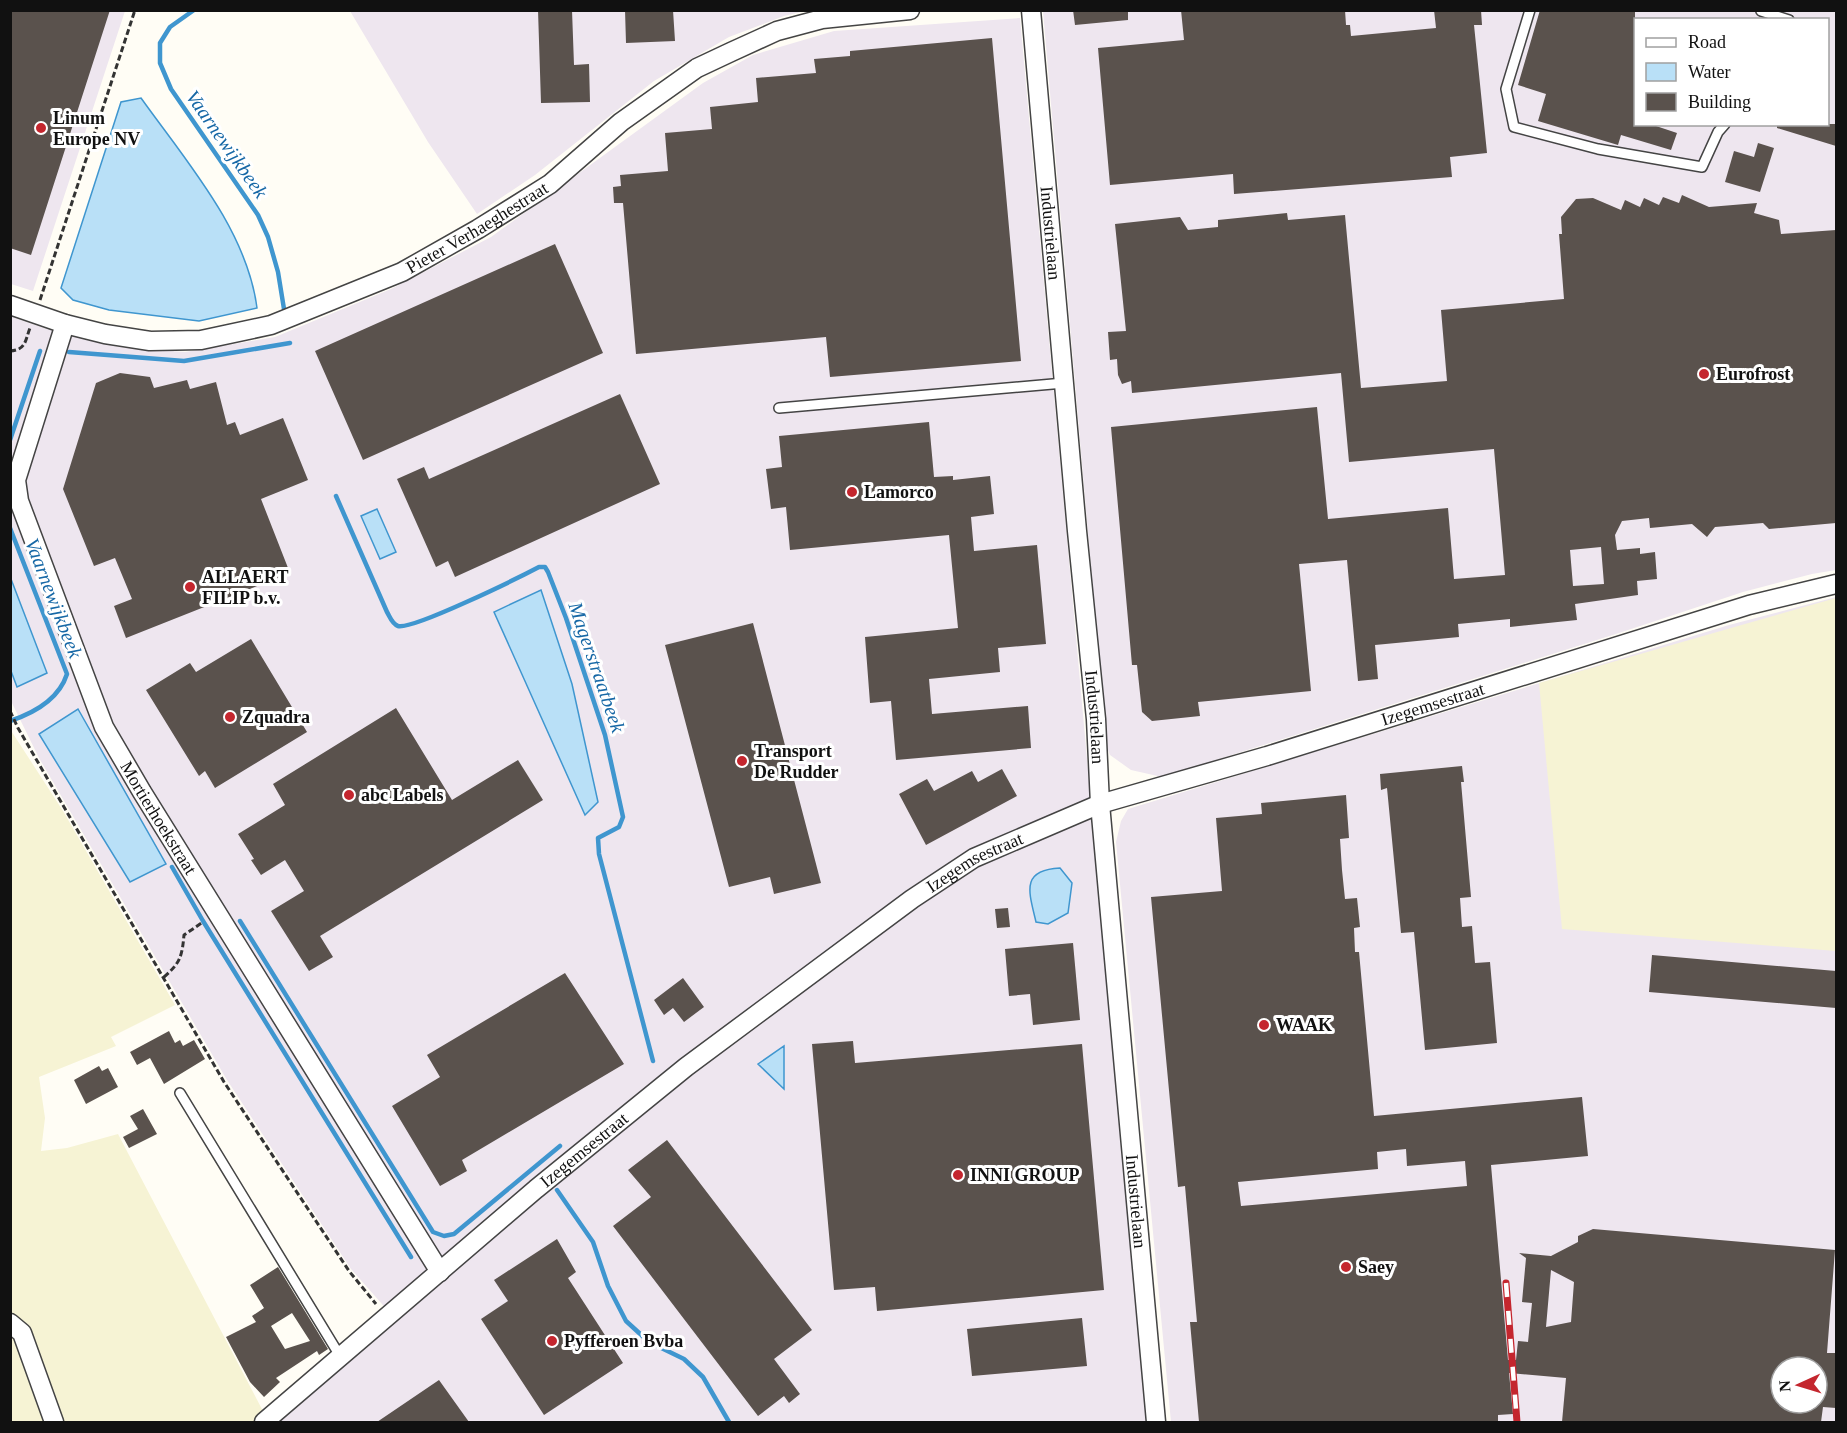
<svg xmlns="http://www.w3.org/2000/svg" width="1847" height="1433" viewBox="0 0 1847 1433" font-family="Georgia,serif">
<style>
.industrial{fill:#eee6ef;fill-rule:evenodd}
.farmland{fill:#f6f3d4}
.water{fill:#b9e0f7;stroke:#3f96cf;stroke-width:1.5}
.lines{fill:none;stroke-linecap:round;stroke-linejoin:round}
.stream{stroke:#3f96cf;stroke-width:4.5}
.building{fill:#5a524d;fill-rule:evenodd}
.service-casing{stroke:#444;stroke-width:12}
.minor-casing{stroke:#444;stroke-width:21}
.path{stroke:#333;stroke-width:3;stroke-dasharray:6 3;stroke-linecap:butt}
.service{stroke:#fff;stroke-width:9}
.minor{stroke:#fff;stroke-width:18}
.rail-casing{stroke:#c4262e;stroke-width:7}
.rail{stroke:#fff;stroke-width:4.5;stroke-dasharray:14;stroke-linecap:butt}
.poi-dot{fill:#c4262e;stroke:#fff;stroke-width:2}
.labels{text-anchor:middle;stroke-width:6;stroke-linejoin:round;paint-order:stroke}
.poi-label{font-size:18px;font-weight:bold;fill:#111;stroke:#fff;text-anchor:start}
.street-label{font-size:18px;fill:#111;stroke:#fff}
.water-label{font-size:20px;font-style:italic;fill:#1768a6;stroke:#fff}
</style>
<rect width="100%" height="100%" fill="#fffdf5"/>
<path class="industrial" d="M11,11H125L33,291L11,284Z
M350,11H805L784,16L729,37L654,81L535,175L477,214L428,142Z
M1043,11H1836V570L1812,574L1743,592L1619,633L1162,777L1131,770L1110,755L1103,737L1098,650ZM1636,20H1828V124H1636Z
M1020,18L1147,1422H277L397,1321L351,1269L227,1080L39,758L11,701L10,316L44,328L119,347L185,352L275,337L391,289L491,237L703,83L753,55L834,31Z
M1836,597V1422H1171L1116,842L1121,821L1128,809L1729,625ZM1781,1367H1817V1403H1781Z"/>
<path class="farmland" d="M1836,598V951L1562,929L1539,683Z
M10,729L63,811L175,1005L111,1037L116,1046L39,1077L45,1118L41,1151L67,1148L118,1134L264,1413L253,1422H60L11,1316Z
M10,1331L27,1360L50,1422H11Z"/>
<path class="water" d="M141,98C186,161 247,230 257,308L199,321L109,310L73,300L61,288L121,102Z
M377,509L396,552L380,559L361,516Z
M11,579L47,673L17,687L11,671Z
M541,590L572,684L598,802L585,815L494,612Z
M78,709L166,864L130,882L39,734Z
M1060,868L1072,883L1068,913L1048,924L1036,922C1029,892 1020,870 1060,868Z
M784,1046V1089L758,1064Z"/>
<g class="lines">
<path class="stream" d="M194,10L170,27L160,43V63L171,89L258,215L268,237L278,272L284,309
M69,352L184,361L290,343
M10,440L40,351
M336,496L387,612C390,617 392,624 398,626C413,630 520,577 539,567H545L548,572L566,618L605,735L623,817L619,827L598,838L599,854L653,1061
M10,528L67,674C59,699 34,713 10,721
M172,867L203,921L411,1257
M240,921L433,1232L444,1236L454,1234L560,1146
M557,1190L593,1242L608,1286L626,1321L649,1342L684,1359L703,1377L729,1422"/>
</g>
<path class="building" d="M10,10H110L31,255L10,248Z
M538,10H572L574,65L589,64L590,102L541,103Z
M625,10H673L675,41L626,43Z
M1073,10H1128V20L1075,25Z
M1181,10H1345L1346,25H1350L1351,36L1436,28L1434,10H1481L1482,25H1474L1487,153L1450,157L1452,177L1234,194L1233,174L1110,185L1098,48L1184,40Z
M1540,10H1635V124H1650L1677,133L1671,150L1621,135L1618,145L1538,121L1546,94L1518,85Z
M992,38L1021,361L830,377L826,337L636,354L623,203H614L613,187L621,186L620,175L668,171L665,133L712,129L710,107L758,102L756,78L816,73L814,59L850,56V51Z
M1777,124H1836V146L1777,128Z
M1758,143L1774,148L1760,192L1725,182L1734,151L1754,157Z
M1682,195L1709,207L1757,203L1754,213L1779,220L1781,234L1836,230V523L1769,529L1763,523L1715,527L1707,537L1692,524L1650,528L1649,518L1622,521L1615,535L1617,550L1640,548V554L1655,552L1657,579L1637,581L1638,595L1575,604L1577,620L1510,627V619L1458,624L1459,637L1375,645L1378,679L1358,681L1347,560L1299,564L1311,691L1198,702L1200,716L1152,721L1142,712L1137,665H1132L1111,427L1317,407L1328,519L1448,508L1454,579L1505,575L1494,449L1349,462L1341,373L1132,393L1131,381L1122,384L1118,375L1117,359L1110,360L1108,332L1126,331L1115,224L1180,217L1188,230L1218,227V220L1287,213L1288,220L1345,215L1361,388L1447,381L1441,310L1564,299L1559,234H1562L1561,217L1576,199L1593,198L1621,210L1625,200L1640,207L1644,198L1659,205L1663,197L1679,203ZM1601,547L1604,584L1573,586L1570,550Z
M555,244L603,353L363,460L315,351Z
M120,373L150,377L154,388L187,380L190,389L216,382L227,425L235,422L240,435L283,418L308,480L261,499L290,573L126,638L114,606L132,599L115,558L94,566L63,489L96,383Z
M620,394L660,484L455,577L448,561L436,567L397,479L424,467L429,479Z
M929,422L934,477L953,476V480L990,476L994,514L971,517L974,551L1037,545L1046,644L998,648L1000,672L929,679L932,714L1028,706L1031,748L896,760L891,701L870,703L865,637L958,628L949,535L790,550L786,507L771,509L766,469L782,467L779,436Z
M753,623L821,883L774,894L770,877L729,887L665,645Z
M251,639L307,732L215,788L205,771L199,776L146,690L190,663L196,672Z
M396,708L452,800L518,760L543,800L320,936L333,957L309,971L271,911L304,891L285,860L261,875L251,860L254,859L238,834L285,805L273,784Z
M1462,766L1464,782H1461L1471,897L1460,898L1462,927L1472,926L1475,963L1490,962L1497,1043L1425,1050L1414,932L1401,933L1387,788L1381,790L1380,774Z
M1002,769L1017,796L926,845L899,794L927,779L934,791L972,771L978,782Z
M1346,795L1349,838L1340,839L1342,870L1345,899L1357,898L1360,927L1354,928L1355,952H1359L1374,1116L1582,1097L1588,1156L1491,1165L1508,1360H1516L1518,1341L1528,1342L1532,1303L1522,1302L1526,1258L1519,1253L1551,1256L1578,1242V1236L1593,1229L1835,1250L1827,1353H1836V1408L1823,1407L1821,1422H1562L1566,1378L1509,1373L1513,1414L1498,1415V1422H1199L1190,1322H1197L1185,1186L1178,1187L1151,897L1222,891L1216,818L1262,814L1261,803ZM1406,1149L1407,1166L1465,1161L1467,1186L1241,1206L1238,1182L1378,1169L1377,1152ZM1551,1270L1574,1282L1571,1322L1546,1327ZM1781,1367H1817V1403H1781Z
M1008,908L1010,927L997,928L995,909Z
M1073,943L1080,1020L1033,1025L1030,994L1009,996L1005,949Z
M1652,955L1836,971V1008L1649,992Z
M565,973L624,1064L462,1160L467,1171L440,1186L392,1106L440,1077L427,1055Z
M683,978L704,1007L684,1022L673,1008L664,1015L654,1000Z
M169,1031L175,1043L180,1040L183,1046L194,1040L205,1059L164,1084L150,1058L137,1065L130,1052Z
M853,1041L855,1063L1082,1044L1104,1290L877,1311L875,1287L834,1290L812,1044Z
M99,1066L102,1071L108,1068L118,1087L86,1104L74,1080Z
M143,1109L157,1134L129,1148L123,1137L138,1129L130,1116Z
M667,1140L812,1330L774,1359L800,1394L789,1403L784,1396L758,1416L613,1226L651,1197L628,1170Z
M557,1239L576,1272L568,1278L623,1363L544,1415L481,1319L508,1301L494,1280Z
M278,1267L328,1349L319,1355L317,1351L276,1378L280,1382L264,1397L250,1382L226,1337L256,1322L252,1316L264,1308L250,1285ZM292,1313L310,1341L285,1349L271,1326Z
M1082,1318L1087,1366L972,1376L967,1329Z
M439,1380L469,1422H377Z"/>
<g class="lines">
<g class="service-casing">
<path id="service" d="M1530,10L1506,89L1514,127L1598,149L1702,167L1718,132L1725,124
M1761,11L1789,20
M779,408L1064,383
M180,1093L340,1356"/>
</g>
<g class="minor-casing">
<g id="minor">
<path id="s1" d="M1031,10L1077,531L1096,719L1100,804L1156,1422"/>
<path id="s2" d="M10,305L65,324L105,334L150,341L201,340L271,325L402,272L478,229L550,184L621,122L697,68L731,52L777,31L822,19L910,10"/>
<path id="s3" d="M65,324L16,480L19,501L104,727L142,792L440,1272"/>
<path d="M10,1323L22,1333L54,1422"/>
<path id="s4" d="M264,1422L536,1189L686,1067L912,899L974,858L1100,804L1267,756L1749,605L1836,584"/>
</g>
</g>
<path class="path" d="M40,300L135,10
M10,351C26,350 25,341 30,328
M10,711L18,728L224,1082L349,1271L376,1304
M164,977C180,963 182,957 184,935L203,922"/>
<use href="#service" class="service"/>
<use href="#minor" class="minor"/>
<g class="rail-casing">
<path id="rail" d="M1506,1283L1517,1422"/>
</g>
<use href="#rail" class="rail"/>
</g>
<g class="poi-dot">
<circle cx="41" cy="128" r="6"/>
<circle cx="1704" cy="374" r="6"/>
<circle cx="852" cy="492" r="6"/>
<circle cx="190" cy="587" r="6"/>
<circle cx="230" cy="717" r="6"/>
<circle cx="742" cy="761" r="6"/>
<circle cx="349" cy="795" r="6"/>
<circle cx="1264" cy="1025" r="6"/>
<circle cx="958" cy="1175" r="6"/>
<circle cx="1346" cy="1267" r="6"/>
<circle cx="552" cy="1341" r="6"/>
</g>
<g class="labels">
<g class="poi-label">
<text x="53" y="124">Linum<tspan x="53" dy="21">Europe NV</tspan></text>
<text x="1716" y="380">Eurofrost</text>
<text x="864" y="498">Lamorco</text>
<text x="202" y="583">ALLAERT<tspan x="202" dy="21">FILIP b.v.</tspan></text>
<text x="242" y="723">Zquadra</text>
<text x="754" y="757">Transport<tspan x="754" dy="21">De Rudder</tspan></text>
<text x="361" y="801">abc Labels</text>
<text x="1276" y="1031">WAAK</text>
<text x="970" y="1181">INNI GROUP</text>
<text x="1358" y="1273">Saey</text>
<text x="564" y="1347">Pyfferoen Bvba</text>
</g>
<g class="street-label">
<text dy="6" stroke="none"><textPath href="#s2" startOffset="496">Pieter Verhaeghestraat</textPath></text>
<text dy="6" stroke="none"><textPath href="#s1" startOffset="224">Industrielaan</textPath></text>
<text dy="6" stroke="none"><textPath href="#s4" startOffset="1392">Izegemsestraat</textPath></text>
<text dy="6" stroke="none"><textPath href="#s1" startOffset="710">Industrielaan</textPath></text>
<text dy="6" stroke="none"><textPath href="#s3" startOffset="532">Mortierhoekstraat</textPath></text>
<text dy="6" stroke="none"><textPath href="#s4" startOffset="906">Izegemsestraat</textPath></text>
<text dy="6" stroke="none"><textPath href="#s4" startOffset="420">Izegemsestraat</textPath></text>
<text dy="6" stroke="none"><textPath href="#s1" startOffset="1196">Industrielaan</textPath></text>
</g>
<g class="water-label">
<text transform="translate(227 144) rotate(55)" y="7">Vaarnewijkbeek</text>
<text transform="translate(54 598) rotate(69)" y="7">Vaarnewijkbeek</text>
<text transform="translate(597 667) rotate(71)" y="7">Magerstraatbeek</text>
</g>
</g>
<rect width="1847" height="1433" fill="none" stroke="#111111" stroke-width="24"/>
<rect x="1634" y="18" width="195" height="108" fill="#ffffff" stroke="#a0a0a0" stroke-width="1.5"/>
<rect x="1646" y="38" width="30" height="9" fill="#ffffff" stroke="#a0a0a0" stroke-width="1.5"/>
<text x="1688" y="48" font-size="18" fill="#111111">Road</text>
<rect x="1646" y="63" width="30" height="18" fill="#b9e0f7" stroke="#a0a0a0" stroke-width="1.5"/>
<text x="1688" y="78" font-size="18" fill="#111111">Water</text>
<rect x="1646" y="93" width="30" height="18" fill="#5a524d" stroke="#a0a0a0" stroke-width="1.5"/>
<text x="1688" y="108" font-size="18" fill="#111111">Building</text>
<g transform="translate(1799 1385) rotate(266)"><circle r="28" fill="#ffffff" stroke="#a0a0a0" stroke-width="1.5"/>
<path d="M0-4.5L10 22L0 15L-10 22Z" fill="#c4262e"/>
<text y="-9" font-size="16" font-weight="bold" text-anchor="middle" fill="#111111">N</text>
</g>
</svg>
